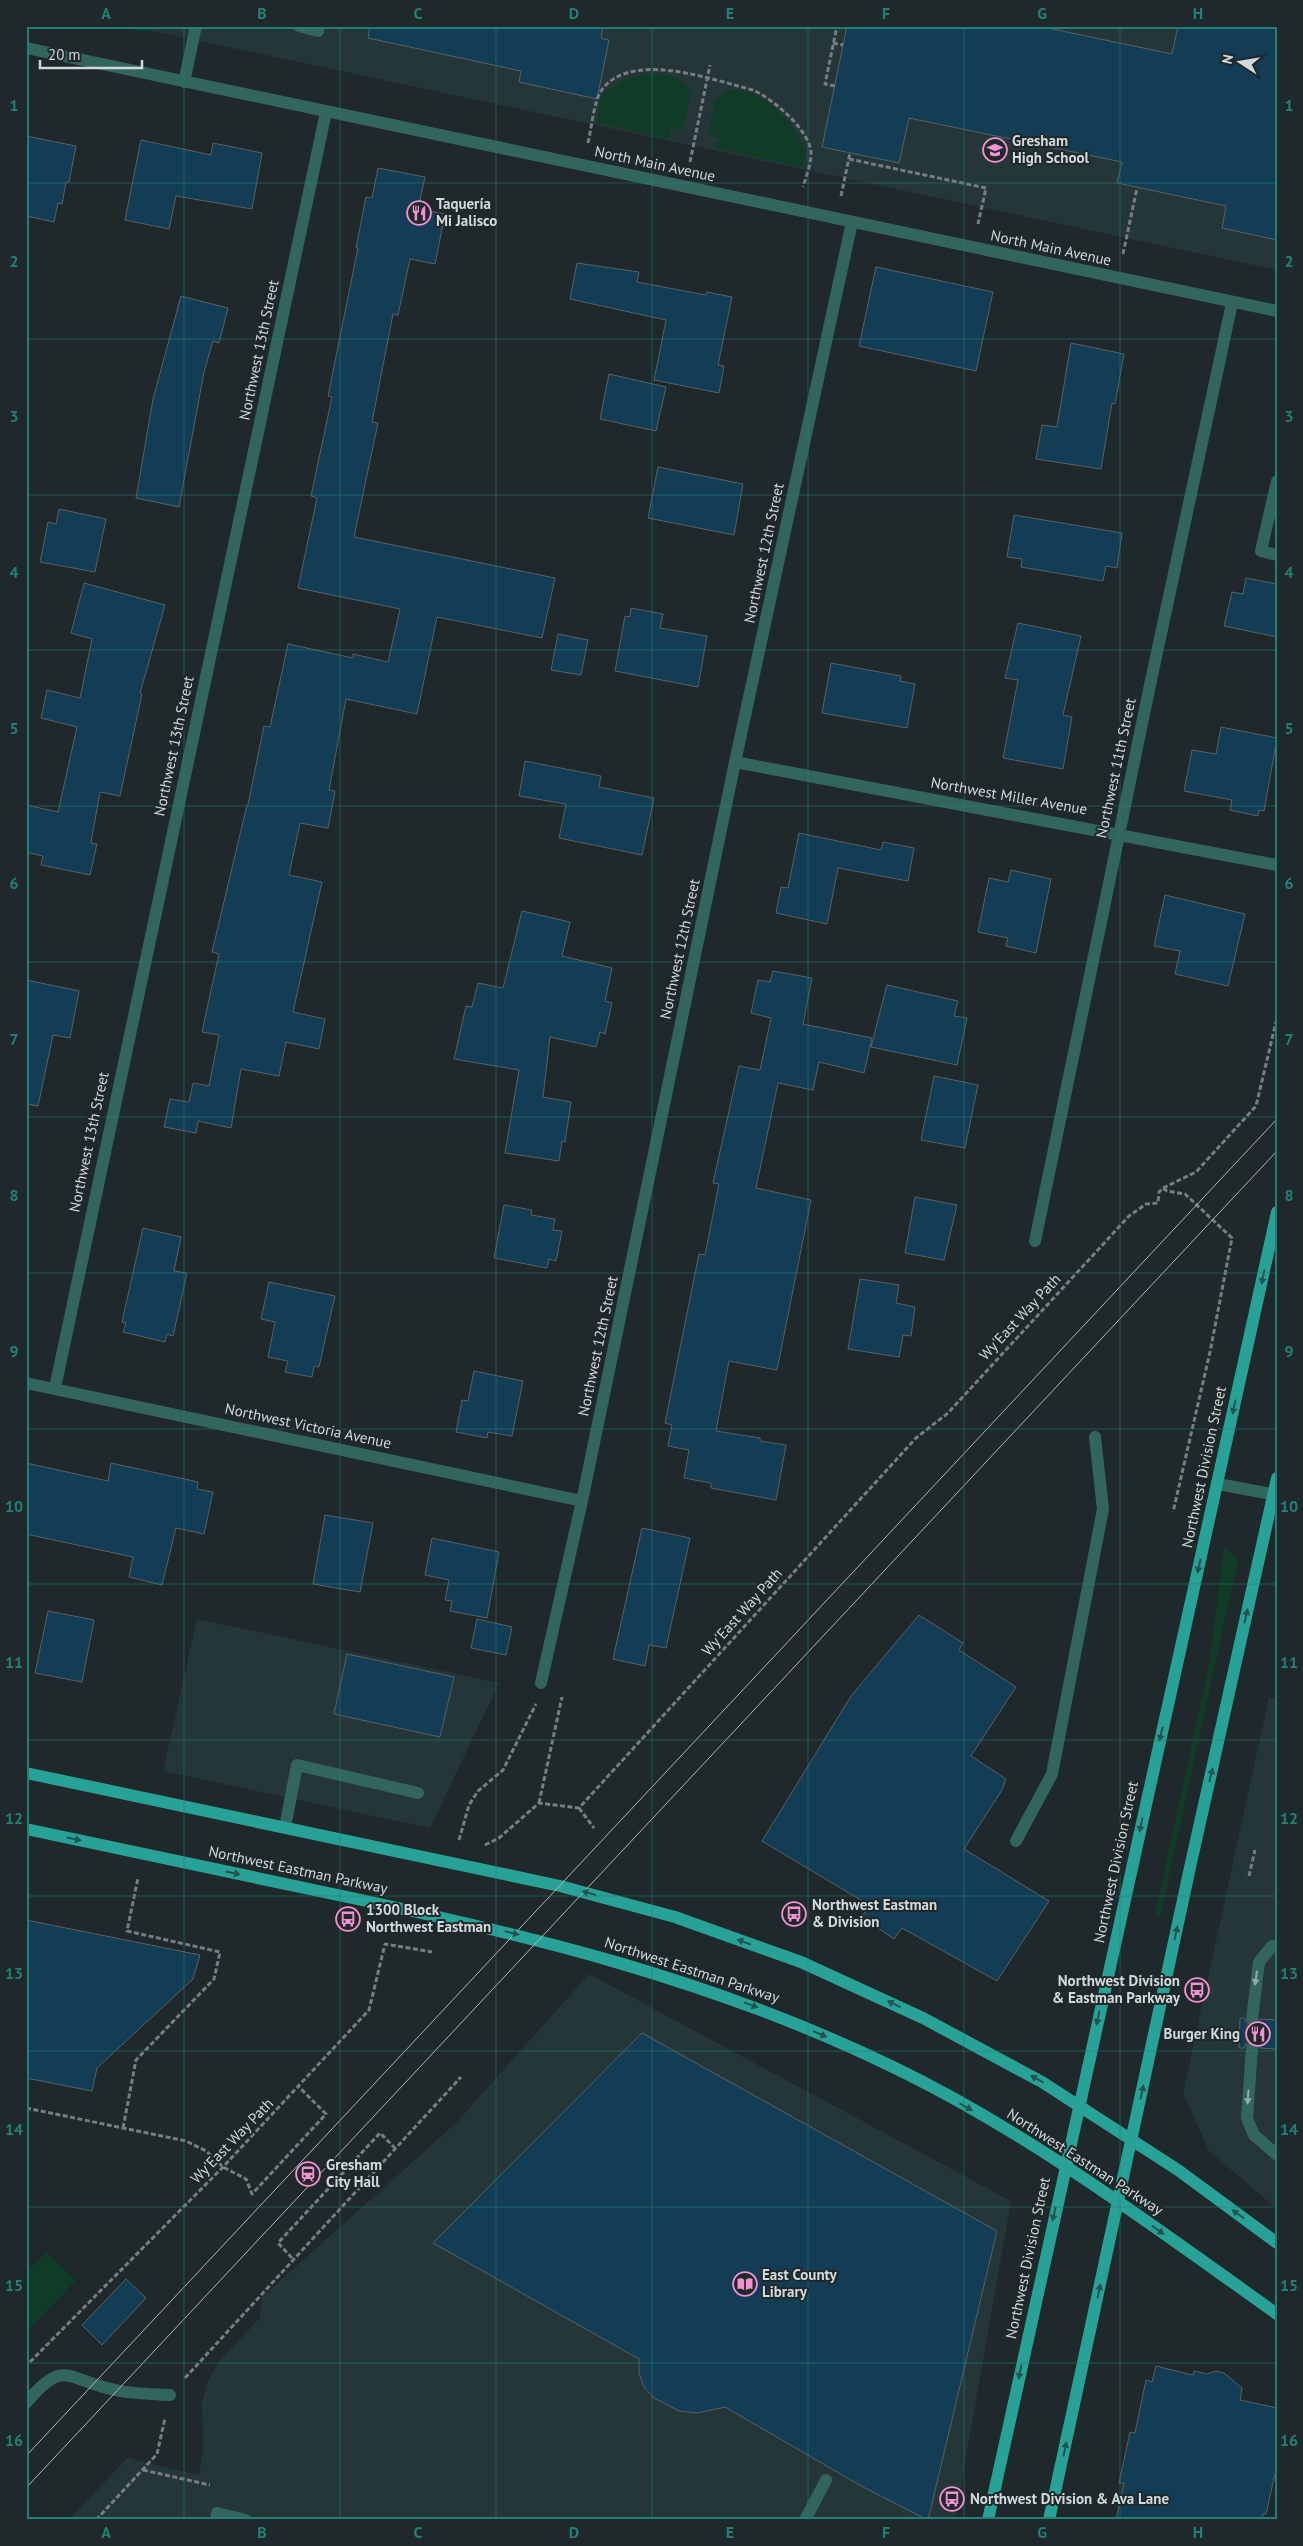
<svg xmlns="http://www.w3.org/2000/svg" width="1303" height="2546" viewBox="0 0 1303 2546" font-family="'PT Sans',sans-serif">
<style>
.built{fill:#253639}
.green{fill:#103c27}
.building{fill:#133d55;stroke:#596166}
.lines{fill:none;stroke-linecap:round;stroke-linejoin:round}
.minor-tunnel{stroke:#3a4344;stroke-width:12;stroke-dasharray:12 6;stroke-linecap:butt}
.path{stroke:#777e80;stroke-width:3;stroke-dasharray:5 2.5;stroke-linecap:butt}
.minor{stroke:#33655f;stroke-width:12}
.major{stroke:#28a296;stroke-width:12}
.tram{stroke:#b0b6b7;stroke-width:1}
.oneway{fill:#225350}
.oneway2{fill:#93aba9}
.grid{fill:none;stroke:#238079;stroke-width:1;stroke-opacity:0.55}
.labels{text-anchor:middle;stroke-width:4;stroke-linejoin:round;paint-order:stroke}
.poi-label{font-size:15px;font-weight:bold;fill:#d3d9da;stroke:#1f282a;text-anchor:start}
.street-label{font-size:15px;fill:#d3d9da;stroke:#1f282a}
.neatline{fill:none;stroke:#238079;stroke-width:2}
.grid-label{font-size:16px;text-anchor:middle;font-weight:bold;fill:#238079}
</style>
<rect width="100%" height="100%" fill="#1f282a"/>
<path class="built" d="M129,26H1277V270Z
M197,1619L499,1683L430,1828L163,1771Z
M1269,1697L1277,1699V2209L1209,2151L1183,2093Z
M589,1974L1011,2201L955,2520H69L127,2458L199,2475L203,2450L202,2403L207,2383L219,2361L260,2318L262,2297L457,2122Z"/>
<path class="green" d="M117,26H150L148,33Z
M648,74L673,77L687,84L688,92L691,93L683,130L671,128L669,139L596,123L602,94L623,80Z
M726,90C756,87 780,108 795,131C799,137 804,145 805,152C806,157 803,163 802,167L717,149L720,138L708,136L715,99H718Z
M1224,1546L1238,1560L1160,1917L1155,1915L1210,1660Z
M46,2252L76,2280L26,2332V2274Z"/>
<path class="building" d="M370,26H603L601,38L609,40L597,99L519,82L521,71L368,38Z
M847,26H1038L1172,54L1178,26H1277V240L1222,228L1226,206L1117,183L1122,162L909,118L899,163L822,147Z
M26,136L76,146L69,182H66L62,204L58,203L54,222L26,216Z
M141,140L211,155L213,143L262,153L252,209L176,196L169,229L125,220Z
M378,168L425,177L418,209L445,214L435,264L410,259L398,315L393,314L372,422L378,423L354,537L555,578L542,638L437,617L417,714L346,699L329,790L335,791L328,828L300,823L289,875L322,882L293,1012L325,1019L319,1049L286,1042L279,1076L241,1069L231,1128L198,1121L196,1133L164,1127L170,1099L189,1102L193,1083L209,1086L219,1035L202,1032L219,954L212,952L247,805H248L264,726L270,727L288,644L353,658V654L388,662L400,609L298,588L317,498L311,496L332,397L328,396L358,248H356L366,197L372,198Z
M577,263L639,272L637,282L706,295L707,292L732,297L718,365L724,366L719,393L654,380L666,320L570,299Z
M876,267L993,292L976,371L859,346Z
M181,296L228,308L219,343L213,341L204,372L179,507L136,498L153,399Z
M1071,343L1124,354L1115,404L1112,403L1101,469L1036,459L1042,425L1057,427Z
M609,374L666,387L656,431L600,419Z
M658,467L743,484L734,535L648,518Z
M59,509L106,519L95,572L40,562L48,522L56,524Z
M1014,515L1122,533L1117,568L1106,566L1103,581L1021,567L1022,559L1007,557Z
M1246,578L1277,584V637L1224,626L1232,592L1243,594Z
M84,583L165,605L140,693L142,694L120,796L100,792L91,843L97,844L90,875L41,865L43,856L26,852V805L58,812L77,727L41,718L47,690L80,698L92,639L71,633Z
M631,608L663,614L660,628L707,636L698,687L615,671L625,616L630,617Z
M1018,623L1081,636L1063,715L1072,717L1063,769L1003,758L1018,680L1005,678Z
M558,634L588,640L581,675L551,670Z
M831,663L901,676L900,681L915,684L907,728L822,713Z
M1221,727L1277,738L1264,811L1259,810L1258,816L1230,810L1232,800L1184,791L1192,750L1216,754Z
M525,761L601,776L599,787L654,798L642,855L559,838L566,804L519,796Z
M799,833L881,850L883,842L914,848L908,881L838,868L827,924L776,913L781,887L788,888Z
M1011,870L1051,879L1036,953L1006,946L1008,938L978,932L989,878L1008,882Z
M1165,895L1245,914L1228,986L1175,974L1180,951L1154,946Z
M522,911L570,922L562,956L612,968L605,1001L612,1003L605,1034L600,1032L596,1047L550,1037L543,1097L571,1102L565,1142L562,1141L559,1161L505,1153L519,1070L454,1059L466,1006L472,1007L478,983L503,988Z
M773,971L812,978L803,1024L872,1038L864,1073L819,1062L813,1090L778,1083L756,1188L811,1200L777,1370L729,1361L716,1431L760,1438V1441L786,1445L776,1500L711,1488V1483L684,1478L689,1450L668,1446L672,1425L665,1423L699,1254L705,1255L719,1184L713,1183L739,1066L760,1070L771,1018L751,1013L758,980L770,982Z
M26,980L79,991L70,1038L53,1035L38,1106L26,1104Z
M887,985L958,1001L954,1016L967,1018L957,1065L871,1047Z
M934,1076L978,1085L965,1148L921,1140Z
M915,1197L957,1205L944,1260L905,1253Z
M504,1205L532,1210L531,1215L555,1219L553,1230L562,1231L556,1261L549,1259L547,1268L494,1258Z
M143,1228L181,1237L174,1271L187,1273L173,1336L167,1334L165,1342L123,1332L126,1323L122,1322Z
M860,1279L899,1285L896,1303L915,1307L911,1336L903,1335L899,1357L848,1349Z
M269,1282L335,1296L319,1367L314,1366L312,1377L285,1372L288,1361L268,1357L275,1322L261,1319Z
M474,1371L523,1381L512,1436L488,1432L487,1438L456,1432L462,1400L468,1401Z
M26,1463L108,1481L111,1463L198,1482L197,1489L213,1492L204,1534L176,1528L162,1585L129,1577L133,1557L26,1534Z
M325,1515L373,1523L360,1592L313,1584Z
M642,1528L690,1538L666,1648L649,1645L645,1666L613,1659Z
M432,1538L499,1552L487,1618L450,1611L452,1601L445,1600L449,1580L425,1575Z
M48,1611L94,1620L82,1682L35,1673Z
M919,1615L963,1643L959,1650L1016,1687L971,1756L1006,1779L1002,1790L964,1849L1049,1901L997,1981L902,1928L894,1939L862,1917L869,1905L762,1841L851,1696Z
M477,1619L512,1627L506,1655L471,1648Z
M347,1654L454,1677L440,1737L334,1714Z
M26,1920L200,1955L193,1979L97,2068L92,2091L26,2078Z
M1240,2018H1244L1247,2025L1252,2027L1258,2024L1260,2019L1277,2020V2049L1260,2048L1257,2042L1252,2040L1246,2043L1244,2048H1239Z
M642,2033L997,2231L928,2520L863,2487L725,2407L697,2413L679,2411L654,2398L644,2387L639,2373V2359L433,2243Z
M126,2279L146,2298L102,2345L82,2325Z
M1156,2366L1193,2375L1194,2371L1207,2374L1216,2371L1224,2373L1242,2388L1240,2400L1277,2408V2465L1266,2514H1263L1262,2520H1116L1124,2483H1119L1130,2432L1135,2433L1146,2380L1152,2382Z"/>
<g class="lines">
<path class="minor-tunnel" d="M1252,2048V2019"/>
<path class="path" d="M833,43L843,45
M835,86L825,84L837,26
M588,143C591,131 594,101 601,91C630,49 713,80 753,90C773,99 813,132 811,156C810,167 806,177 803,187
M849,159L986,188L978,224
M690,162L710,65
M841,196L850,153
M1123,254L1137,188
M1163,1188L1196,1172L1256,1106L1277,1018
M539,1803L562,1697
M579,1808L594,1828
M459,1840L469,1805L478,1791L503,1770L536,1704
M485,1845L499,1838L539,1803L579,1808L916,1438L948,1413L1129,1216L1146,1204L1158,1203L1159,1192L1163,1188L1167,1191L1185,1194L1232,1238L1210,1352L1173,1512
M1249,1876L1255,1850
M26,2108L186,2141L206,2151L223,2167L246,2179L252,2194L326,2114L299,2087
M123,2128L136,2060L214,1979L220,1952L127,1931L138,1878
M292,2258L278,2243L380,2133L395,2148
M30,2362L223,2167L369,2010L385,1944L432,1952
M185,2378L461,2077
M143,2470L210,2485
M96,2520L157,2454L165,2418"/>
<path class="minor" d="M299,26L318,31
M26,48L1277,311
M184,82L196,26
M1277,481L1261,551L1277,555
M735,762L1277,865
M1035,1241L1150,685L1232,303
M26,1383L582,1501
M55,1388L326,112
M1218,1484L1277,1495
M541,1683L582,1501L735,762L852,222
M285,1827L297,1765L418,1793
M1016,1841L1052,1774L1103,1509L1095,1437
M1252,2019L1259,1962L1272,1946L1277,1947
M1252,2048L1247,2118L1254,2135L1277,2155
M26,2403C65,2356 68,2381 115,2390C133,2394 152,2394 170,2395
M216,2520L217,2513L246,2520
M805,2520L826,2480"/>
<path class="major" d="M26,1773L560,1886L675,1917L801,1962L923,2018L1042,2082L1178,2170L1277,2243
M26,1829C129,1851 231,1873 333,1894C529,1935 712,1979 893,2067C1030,2133 1153,2226 1277,2314
M988,2520L1277,1212
M1049,2520L1191,1863L1277,1478"/>
<path class="tram" d="M26,2456L1277,1119
M26,2488L1277,1151"/>
</g>
<defs><path id="oneway-solid" d="M-6-.8H1V-3.2L6.5 0L1 3.2V.8H-6Z" transform="scale(1.25)"/></defs>
<g class="oneway">
<use href="#oneway-solid" transform="translate(1263 1277) rotate(102)"/>
<use href="#oneway-solid" transform="translate(1234 1407) rotate(102)"/>
<use href="#oneway-solid" transform="translate(1199 1566) rotate(103)"/>
<use href="#oneway-solid" transform="translate(1246 1616) rotate(-77)"/>
<use href="#oneway-solid" transform="translate(1161 1734) rotate(103)"/>
<use href="#oneway-solid" transform="translate(1211 1775) rotate(-77)"/>
<use href="#oneway-solid" transform="translate(1141 1825) rotate(102)"/>
<use href="#oneway-solid" transform="translate(74 1839) rotate(12)"/>
<use href="#oneway-solid" transform="translate(233 1873) rotate(12)"/>
<use href="#oneway-solid" transform="translate(589 1893) rotate(-165)"/>
<use href="#oneway-solid" transform="translate(512 1933) rotate(13)"/>
<use href="#oneway-solid" transform="translate(1176 1933) rotate(-78)"/>
<use href="#oneway-solid" transform="translate(744 1942) rotate(-160)"/>
<use href="#oneway-solid" transform="translate(894 2004) rotate(-154)"/>
<use href="#oneway-solid" transform="translate(751 2005) rotate(20)"/>
<use href="#oneway-solid" transform="translate(1098 2018) rotate(102)"/>
<use href="#oneway-solid" transform="translate(820 2034) rotate(23)"/>
<use href="#oneway-solid" transform="translate(1037 2079) rotate(-151)"/>
<use href="#oneway-solid" transform="translate(1142 2092) rotate(-78)"/>
<use href="#oneway-solid" transform="translate(966 2107) rotate(29)"/>
<use href="#oneway-solid" transform="translate(1054 2214) rotate(103)"/>
<use href="#oneway-solid" transform="translate(1238 2214) rotate(-144)"/>
<use href="#oneway-solid" transform="translate(1158 2230) rotate(35)"/>
<use href="#oneway-solid" transform="translate(1099 2291) rotate(-78)"/>
<use href="#oneway-solid" transform="translate(1020 2372) rotate(102)"/>
<use href="#oneway-solid" transform="translate(1065 2449) rotate(-78)"/>
</g>
<g class="oneway2">
<use href="#oneway-solid" transform="translate(1256 1978) rotate(98)"/>
<use href="#oneway-solid" transform="translate(1248 2097) rotate(94)"/>
</g>
<path class="grid" d="M184,26V2520M340,26V2520M496,26V2520M652,26V2520M808,26V2520M964,26V2520M1120,26V2520M26,183H1277M26,339H1277M26,495H1277M26,650H1277M26,806H1277M26,962H1277M26,1117H1277M26,1273H1277M26,1429H1277M26,1584H1277M26,1740H1277M26,1896H1277M26,2051H1277M26,2207H1277M26,2363H1277"/>
<defs>
<g id="school-ring" transform="scale(1.25)"><circle r="9.5" fill="#1f282a" stroke="#f491d3" stroke-width="1.5"/><path d="M0-5L7-2L0 1L-7-2ZM-4 1L0 2.5L4 1V4Q0 6-4 4Z" fill="#f491d3"/></g>
<g id="restaurant-ring" transform="scale(1.25)"><circle r="9.5" fill="#1f282a" stroke="#f491d3" stroke-width="1.5"/><path d="M-5-6h1v4h1v-4h1v4h1v-4h1v5L-1.5 .5V6h-2V.5L-5-1ZM5-6V6H3V1.5H1.5Q1.5-4 5-6Z" fill="#f491d3"/></g>
<g id="bus-ring" transform="scale(1.25)"><circle r="9.5" fill="#1f282a" stroke="#f491d3" stroke-width="1.5"/><path d="M-5-6H5V4H4V6H2V4H-2V6H-4V4H-5ZM-3.5-4V0h7V-4ZM-3.5 1.2v1.5H-2V1.2ZM2 1.2v1.5H3.5V1.2Z" fill="#f491d3"/></g>
<g id="station-ring" transform="scale(1.25)"><circle r="9.5" fill="#1f282a" stroke="#f491d3" stroke-width="1.5"/><path d="M-3-6H3Q5-6 5-4V2Q5 4 3 4L4.5 6H3L1.5 4h-3L-3 6H-4.5L-3 4Q-5 4-5 2V-4Q-5-6-3-6ZM-3.5-4v3h7v-3ZM-3.5 1v1.5H-2V1ZM2 1v1.5H3.5V1Z" fill="#f491d3"/></g>
<g id="library-ring" transform="scale(1.25)"><circle r="9.5" fill="#1f282a" stroke="#f491d3" stroke-width="1.5"/><path d="M-6-4Q-3-5.5-.7-3.5V5Q-3 3-6 4ZM6-4Q3-5.5 .7-3.5V5Q3 3 6 4Z" fill="#f491d3"/></g>
</defs>
<g fill-rule="evenodd">
<use href="#school-ring" x="995" y="150"/>
<use href="#restaurant-ring" x="419" y="213"/>
<use href="#bus-ring" x="794" y="1914"/>
<use href="#bus-ring" x="348" y="1919"/>
<use href="#bus-ring" x="1197" y="1990"/>
<use href="#restaurant-ring" x="1258" y="2034"/>
<use href="#station-ring" x="308" y="2174"/>
<use href="#library-ring" x="745" y="2284"/>
<use href="#bus-ring" x="952" y="2499"/>
</g>
<g class="labels">
<g class="poi-label">
<text x="1012" y="146">Gresham<tspan x="1012" dy="17">High School</tspan></text>
<text x="436" y="209">Taquería<tspan x="436" dy="17">Mi Jalisco</tspan></text>
<text x="812" y="1910">Northwest Eastman<tspan x="812" dy="17">&amp; Division</tspan></text>
<text x="366" y="1915">1300 Block<tspan x="366" dy="17">Northwest Eastman</tspan></text>
<text x="1180" y="1986" text-anchor="end">Northwest Division<tspan x="1180" dy="17">&amp; Eastman Parkway</tspan></text>
<text x="1240" y="2039" text-anchor="end">Burger King</text>
<text x="326" y="2170">Gresham<tspan x="326" dy="17">City Hall</tspan></text>
<text x="762" y="2280">East County<tspan x="762" dy="17">Library</tspan></text>
<text x="970" y="2504">Northwest Division &amp; Ava Lane</text>
</g>
<g class="street-label">
<text transform="translate(655 164) rotate(12)" y="5">North Main Avenue</text>
<text transform="translate(1051 248) rotate(12)" y="5">North Main Avenue</text>
<text transform="translate(259 350) rotate(-78)" y="5">Northwest 13th Street</text>
<text transform="translate(764 553) rotate(-78)" y="5">Northwest 12th Street</text>
<text transform="translate(174 746) rotate(-78)" y="5">Northwest 13th Street</text>
<text transform="translate(1116 768) rotate(-78)" y="5">Northwest 11th Street</text>
<text transform="translate(1009 796) rotate(10)" y="5">Northwest Miller Avenue</text>
<text transform="translate(680 949) rotate(-78)" y="5">Northwest 12th Street</text>
<text transform="translate(89 1142) rotate(-78)" y="5">Northwest 13th Street</text>
<text transform="translate(1020 1317) rotate(-47)" y="5">Wy'East Way Path</text>
<text transform="translate(598 1346) rotate(-78)" y="5">Northwest 12th Street</text>
<text transform="translate(308 1426) rotate(12)" y="5">Northwest Victoria Avenue</text>
<text transform="translate(1204 1467) rotate(-78)" y="5">Northwest Division Street</text>
<text transform="translate(742 1612) rotate(-48)" y="5">Wy'East Way Path</text>
<text transform="translate(1116 1862) rotate(-78)" y="5">Northwest Division Street</text>
<text transform="translate(298 1870) rotate(12)" y="5">Northwest Eastman Parkway</text>
<text transform="translate(692 1970) rotate(18)" y="5">Northwest Eastman Parkway</text>
<text transform="translate(232 2141) rotate(-46)" y="5">Wy'East Way Path</text>
<text transform="translate(1085 2162) rotate(33)" y="5">Northwest Eastman Parkway</text>
<text transform="translate(1028 2258) rotate(-78)" y="5">Northwest Division Street</text>
</g>
</g>
<rect width="1303" height="2546" fill="none" stroke="#1f282a" stroke-width="55"/>
<g transform="translate(1240 62) rotate(282)" stroke="#1f282a" stroke-width="4" paint-order="stroke">
<path d="M0-4L9 19L0 12L-9 19Z" fill="#d3d9da"/>
<text y="-8" font-size="14" font-weight="bold" text-anchor="middle" fill="#d3d9da">N</text>
</g>
<path d="M40 60v8h102v-8" fill="none" stroke="#d3d9da" stroke-width="2.5"/>
<text x="48" y="60" font-size="15" fill="#d3d9da" stroke="#1f282a" stroke-width="4" paint-order="stroke">20 m</text>
<rect x="28" y="28" width="1248" height="2490" class="neatline"/>
<g class="grid-label">
<text x="106" y="19">A</text>
<text x="262" y="19">B</text>
<text x="418" y="19">C</text>
<text x="574" y="19">D</text>
<text x="730" y="19">E</text>
<text x="886" y="19">F</text>
<text x="1042" y="19">G</text>
<text x="1198" y="19">H</text>
<text x="14" y="111">1</text>
<text x="1289" y="111">1</text>
<text x="14" y="267">2</text>
<text x="1289" y="267">2</text>
<text x="14" y="422">3</text>
<text x="1289" y="422">3</text>
<text x="14" y="578">4</text>
<text x="1289" y="578">4</text>
<text x="14" y="734">5</text>
<text x="1289" y="734">5</text>
<text x="14" y="889">6</text>
<text x="1289" y="889">6</text>
<text x="14" y="1045">7</text>
<text x="1289" y="1045">7</text>
<text x="14" y="1201">8</text>
<text x="1289" y="1201">8</text>
<text x="14" y="1357">9</text>
<text x="1289" y="1357">9</text>
<text x="14" y="1512">10</text>
<text x="1289" y="1512">10</text>
<text x="14" y="1668">11</text>
<text x="1289" y="1668">11</text>
<text x="14" y="1824">12</text>
<text x="1289" y="1824">12</text>
<text x="14" y="1979">13</text>
<text x="1289" y="1979">13</text>
<text x="14" y="2135">14</text>
<text x="1289" y="2135">14</text>
<text x="14" y="2291">15</text>
<text x="1289" y="2291">15</text>
<text x="14" y="2446">16</text>
<text x="1289" y="2446">16</text>
<text x="106" y="2538">A</text>
<text x="262" y="2538">B</text>
<text x="418" y="2538">C</text>
<text x="574" y="2538">D</text>
<text x="730" y="2538">E</text>
<text x="886" y="2538">F</text>
<text x="1042" y="2538">G</text>
<text x="1198" y="2538">H</text>
</g>
</svg>
